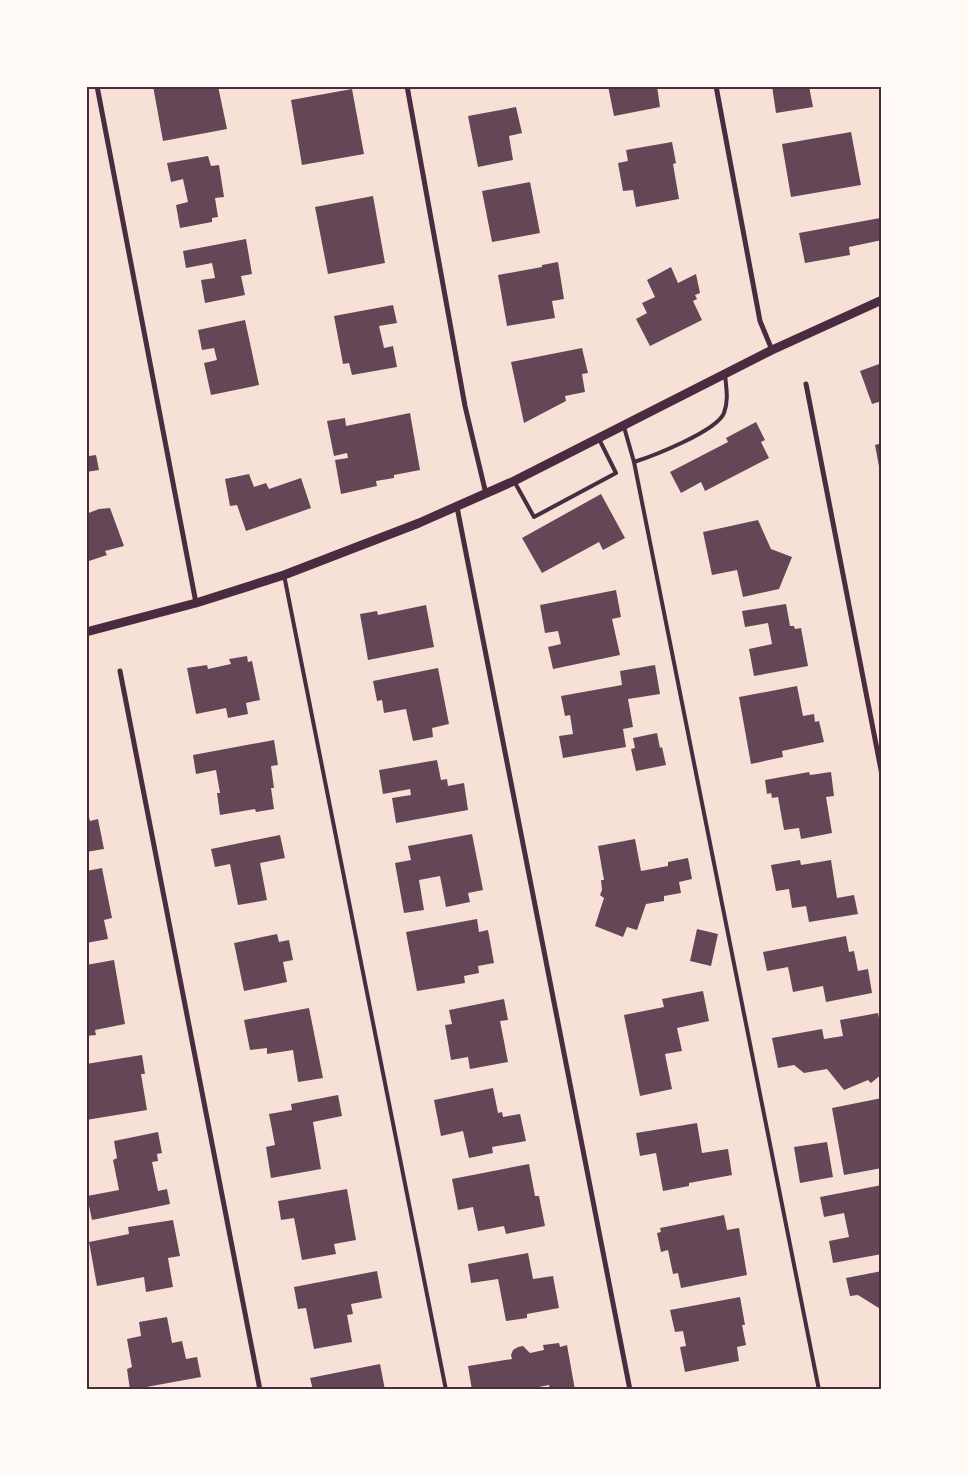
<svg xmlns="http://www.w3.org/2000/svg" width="968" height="1476" viewBox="0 0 968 1476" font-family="Quicksand,sans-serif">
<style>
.building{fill:#644757}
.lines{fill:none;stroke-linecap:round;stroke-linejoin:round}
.service{stroke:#4a2c40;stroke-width:4}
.minor{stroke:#4a2c40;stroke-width:5}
.tertiary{stroke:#4a2c40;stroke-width:9}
.neatline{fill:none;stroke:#4a2c40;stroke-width:2}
</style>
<rect width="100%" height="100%" fill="#f7e1d7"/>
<path class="building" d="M153,86H218L227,129L163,141Z
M608,86H657L660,107L614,116Z
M772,86H809L813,107L776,113Z
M352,89L364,154L302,165L291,100Z
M516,107L522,133L509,136L513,160L478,167L468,116Z
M851,132L861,185L791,197L782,144Z
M672,142L676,163L673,164L679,199L636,207L633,190L623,191L618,163L628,161L626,150Z
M208,156L211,166L219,165L224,197L215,198L218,217L212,218V222L180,228L176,205L188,202L183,179L171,182L167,163Z
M530,182L540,233L492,242L482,191Z
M373,196L385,263L328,274L315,207Z
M880,218L882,240L849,247L850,255L805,263L799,233Z
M246,239L252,274L241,276L245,295L205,303L201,280L215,278L212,263L186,268L183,251Z
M558,262L564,299L552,301L555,318L507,326L498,275L542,267V265Z
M671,267L678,283L696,274L700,293L695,295L697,299L693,301L702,320L650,346L636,319L647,313L642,303L655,297L647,280Z
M393,305L397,323L379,326L384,348L393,346L397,367L352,375L349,363L343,364L334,316Z
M245,320L259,385L211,395L204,363L217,360L214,348L202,350L198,330Z
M582,348L588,373L582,374L585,392L565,396L566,401L524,423L511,362Z
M882,363V401L872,404L860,371Z
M410,413L420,470L394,475V478L376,481L377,486L341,494L335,460L348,458L347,453L334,456L327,421L345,418L346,426Z
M756,422L765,440L761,442L769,458L705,491L701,482L681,493L670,472L728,442L726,438Z
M882,443V477H881L875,445Z
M86,446L89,456L96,455L99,470L86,472Z
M249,474L254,487L266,483L269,489L301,478L311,508L246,531L237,505L230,506L225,479Z
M601,494L625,538L603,550L599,542L542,573L522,538Z
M110,508L124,546L105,551L107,555L86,562V514L99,509Z
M758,520L771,549L792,557L779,589L743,597L737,570L712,575L703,532Z
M616,590L621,617L612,619L620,655L553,669L548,647L561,644L558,631L545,633L540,605Z
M786,604L790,626H794L795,629L801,628L808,666L754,676L749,649L772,644L768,623L745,627L742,611Z
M426,605L434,647L368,660L360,614L377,611L378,615Z
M247,656L248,662L252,661L260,700L246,703L248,714L228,718L226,708L196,714L187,668L207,665L208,669L231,664L229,659Z
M655,665L660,694L628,699L633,727L623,729L626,747L563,758L559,736L573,734L570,715L565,716L561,696L622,685L620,671Z
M438,668L449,724L432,728L433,737L413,741L406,709L384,713L382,700L377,701L373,681Z
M797,686L803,716L814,714L815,722L819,721L824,742L782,751L783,757L751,764L739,697Z
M657,733L660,748L662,747L666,765L636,771L631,749L635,748L633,738Z
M274,740L278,765L271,766L274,788H271L274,809L256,812L255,809L220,815L217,793H220L216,770L196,774L193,755Z
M437,760L441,780L447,779L448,786L464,783L468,810L396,823L392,798L411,795L410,789L383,794L379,770Z
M809,772L810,775L831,772L834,796L826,797L832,833L801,839L799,828L784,830L778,797L772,798L771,793L767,794L765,780Z
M86,806L90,821L98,819L104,849L86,852Z
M472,834L483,890L468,893L470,902L446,907L440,876L419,880L424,910L404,913L395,863L411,860L408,846Z
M280,835L285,858L260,863L267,900L238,905L230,864L215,867L211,849Z
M635,839L641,871L668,866V862L688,858L692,879L679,882L681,893L664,896V901L646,904L637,930L627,927L623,937L595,926L604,898L600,895L602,890L601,880H604L598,846Z
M800,860L801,865L831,860L837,898L854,895L858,914L809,922L806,906L792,908L789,889L776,891L771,865Z
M102,868L112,918L104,920L108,939L86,943V871Z
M477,919L479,932L488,930L494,963L478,966L479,973L464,976L465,983L417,991L406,932Z
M697,929L718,934L711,966L690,961Z
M277,934L279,942L289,940L293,960L283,962L287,982L244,991L234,943Z
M846,936L849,952L854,951L858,971L868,969L872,993L826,1002L823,986L793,992L788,967L767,971L763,952Z
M114,960L125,1024L95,1030L96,1035L86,1036V965Z
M703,991L709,1021L677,1028L682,1051L665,1054L672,1089L640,1096L624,1015L664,1007L662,999Z
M504,999L508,1020L500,1021L508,1062L470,1069L468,1057L451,1060L445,1025L452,1024L449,1010Z
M309,1008L323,1078L298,1082L293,1050L267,1054V1048L250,1050L244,1020Z
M878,1013L882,1034V1054L880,1055L882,1057V1074L871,1083L868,1080L844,1090L827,1069L804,1073L794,1065L778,1068L772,1038L822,1029L824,1039L843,1036L840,1020Z
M142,1055L145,1074H141L147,1110L86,1120V1064Z
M493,1088L498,1113L502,1112L503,1117L520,1114L526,1141L492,1147L493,1153L469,1158L463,1131L441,1136L434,1100Z
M338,1095L342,1116L313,1122L321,1169L271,1178L266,1147L275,1145L269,1114L292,1110L291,1104Z
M882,1098V1168L844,1175L832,1108Z
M697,1123L702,1153L728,1149L732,1175L689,1183V1186L663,1191L656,1153L640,1156L636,1133Z
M158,1132L162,1153L157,1154L158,1161L152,1162L158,1191L167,1189L170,1204L92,1220L87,1196L119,1190L113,1160L117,1158L114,1141Z
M827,1142L833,1177L800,1183L794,1147Z
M529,1164L535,1196H539L545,1226L506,1234L504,1226L478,1231L473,1207L458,1210L452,1179Z
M882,1185V1254L833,1263L829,1241L849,1237L844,1213L824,1217L820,1197Z
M347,1189L356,1240L334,1244L336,1254L302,1260L294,1218L281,1220L278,1201Z
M724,1215L727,1230L739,1228L747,1275L681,1288L678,1273L673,1274L668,1250L661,1252L657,1233L661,1232L660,1228Z
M173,1220L180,1256L168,1258L173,1287L146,1292L144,1277L97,1286L89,1242L129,1234L128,1227Z
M528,1253L533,1279L553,1276L559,1308L527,1314V1318L506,1321L498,1279L471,1283L468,1264Z
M377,1271L382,1298L351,1304L353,1314L347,1315L352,1342L314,1349L306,1308L298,1309L294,1287Z
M882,1271V1310L858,1295L850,1296L846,1278Z
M740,1297L745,1325H742L746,1345L737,1347L739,1361L685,1372L680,1347L686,1346L683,1331L675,1332L670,1310Z
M167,1317L172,1343L182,1341L186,1359L197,1357L201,1377L130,1390L127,1369L132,1367L127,1339L141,1336L139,1322Z
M559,1343L560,1347L567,1345L575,1390H550L549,1385L524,1390H472L468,1366L512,1359L511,1355L513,1350L518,1347L523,1346L530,1353L544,1350L543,1345Z
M380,1364L385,1390H313L310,1378Z"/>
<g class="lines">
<path class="service" d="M624,427L634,462L819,1390
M634,462C653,456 717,431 724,413C729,400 726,387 725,374
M514,481L534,517L616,473L599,439
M284,575L446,1390"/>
<path class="minor" d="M97,86L196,603
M407,86L465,406L486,494
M716,86L760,321L772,350
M806,384L882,775
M457,507L630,1390
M120,671L260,1390
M880,1390L882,1389"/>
<path class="tertiary" d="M86,632L196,603L284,575L419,523L514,481L772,350L882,300"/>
</g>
<rect width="968" height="1476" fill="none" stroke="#fffaf5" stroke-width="175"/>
<rect x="88" y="88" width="792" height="1300" class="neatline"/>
</svg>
